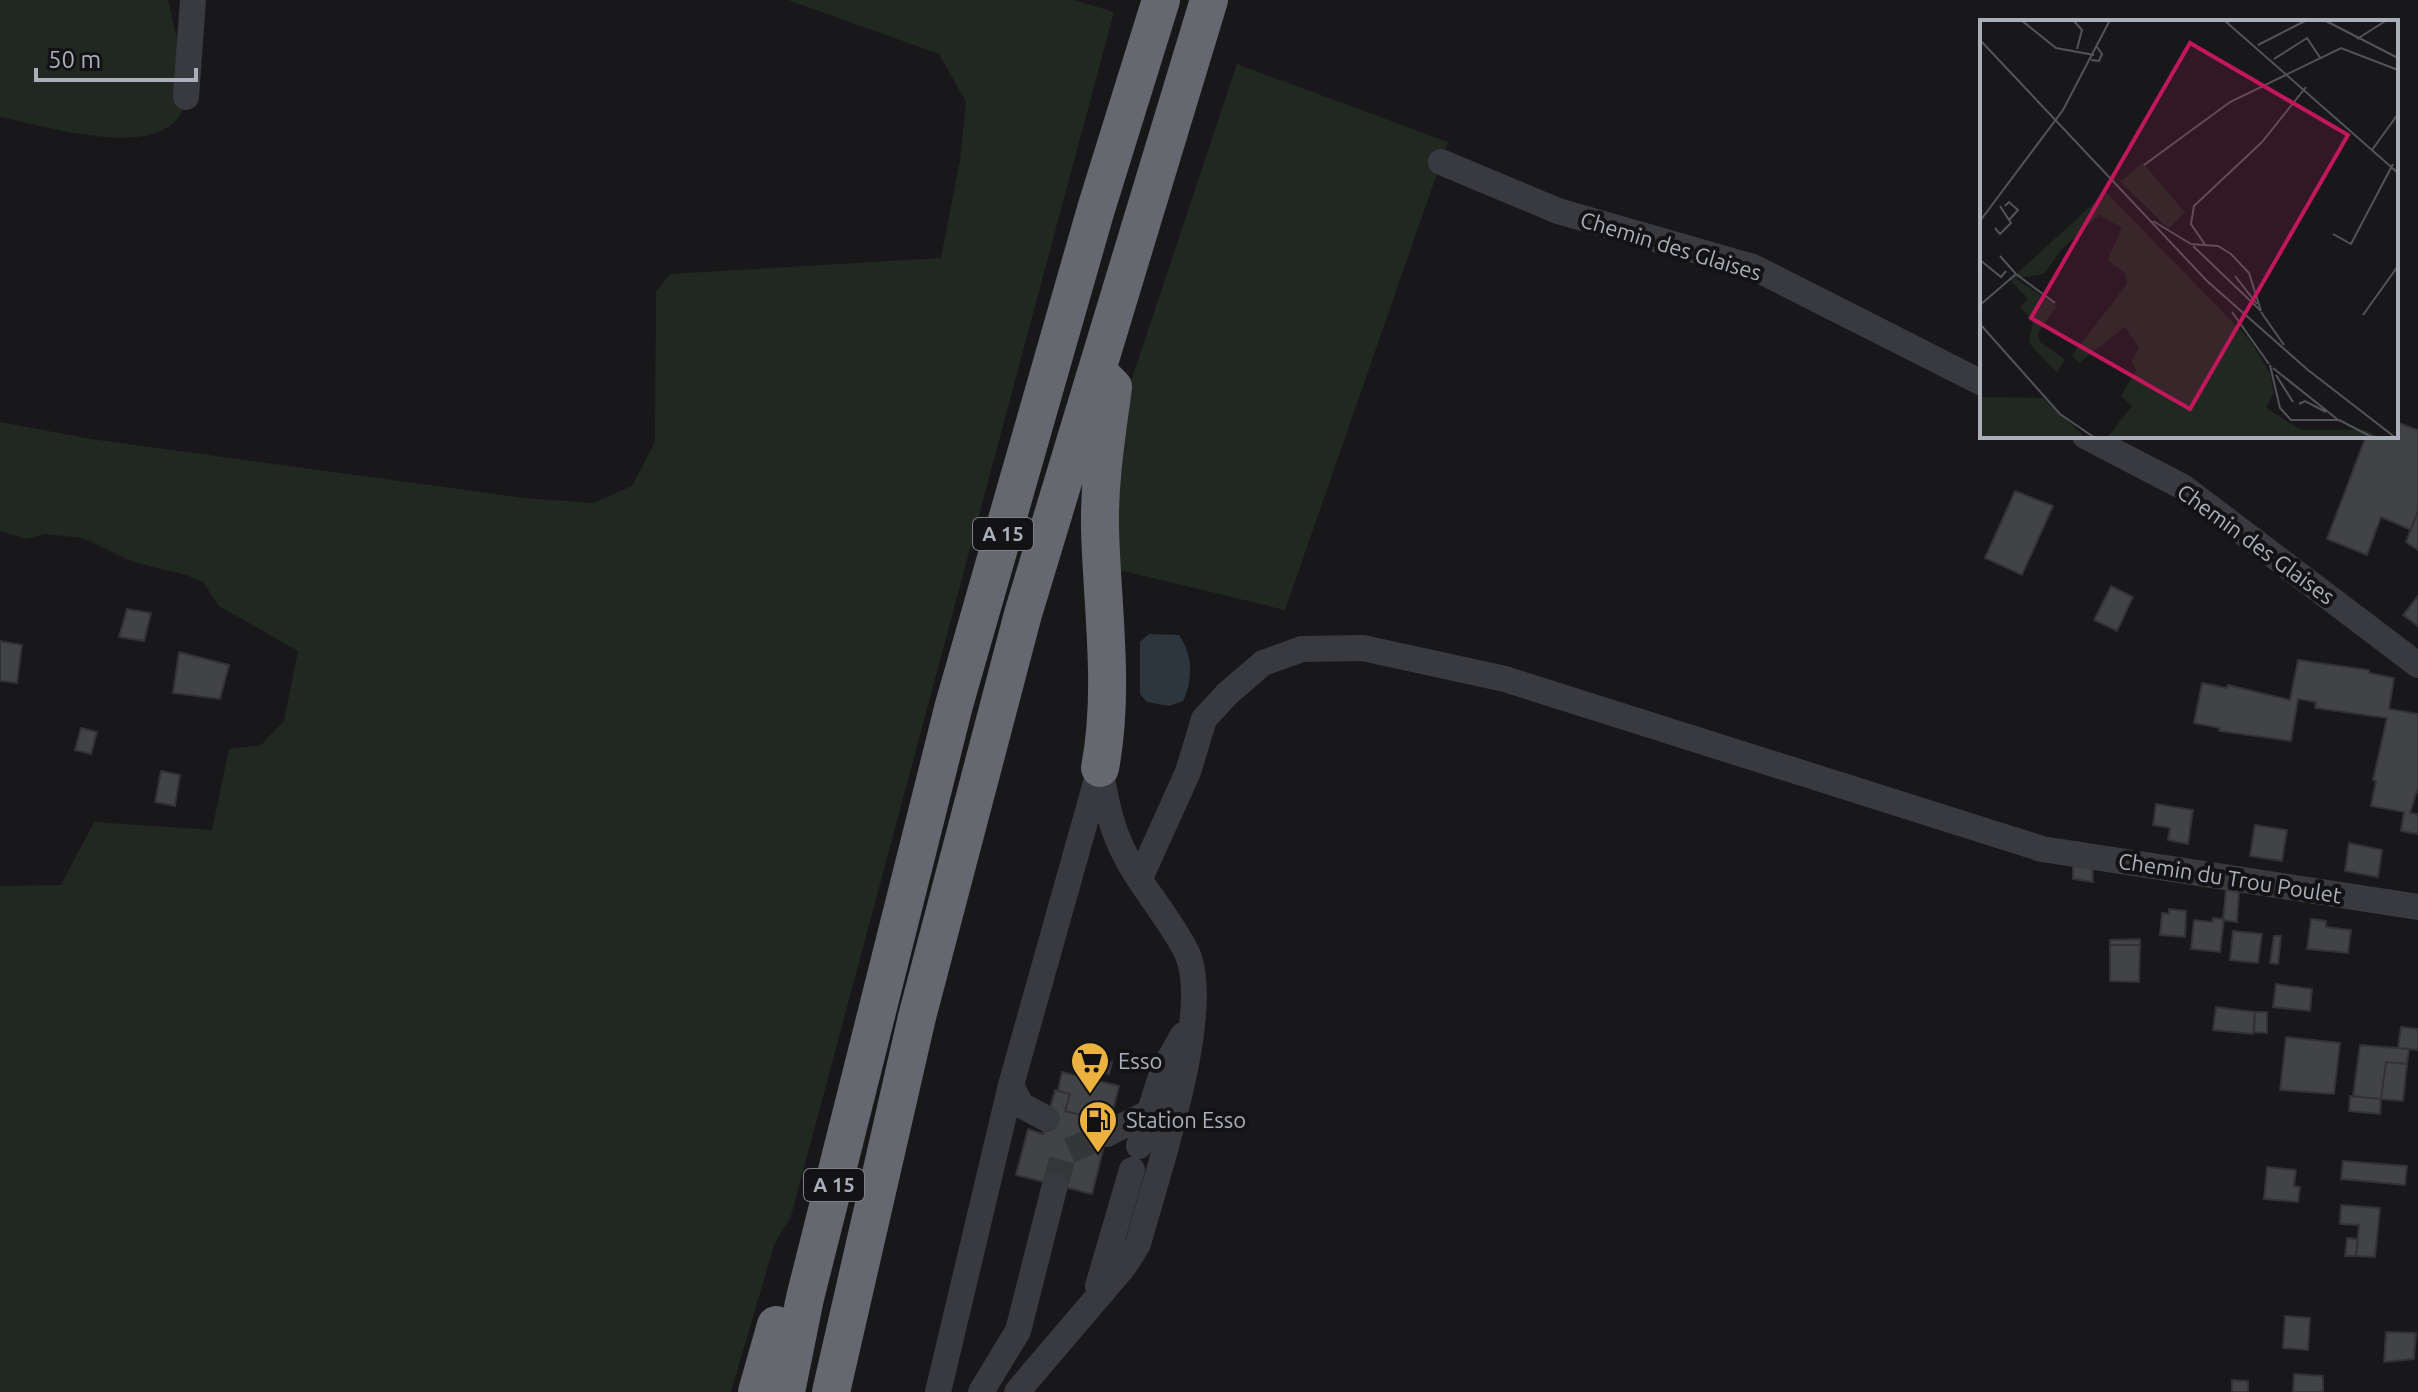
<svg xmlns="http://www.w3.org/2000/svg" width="2418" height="1392" viewBox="0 0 2418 1392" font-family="Ubuntu,sans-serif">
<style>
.green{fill:#202821}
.water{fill:#2e363d}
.building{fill:#424347;stroke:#323236;stroke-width:2}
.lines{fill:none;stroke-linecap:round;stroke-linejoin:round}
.minor-tunnel{stroke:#35363a;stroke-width:26;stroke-dasharray:26 13;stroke-linecap:butt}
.minor{stroke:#393a3f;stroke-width:26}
.highway{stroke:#65686f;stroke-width:38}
.labels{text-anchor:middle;stroke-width:8;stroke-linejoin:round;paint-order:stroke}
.shield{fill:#131315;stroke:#7d8088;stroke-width:2}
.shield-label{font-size:20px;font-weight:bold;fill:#abafb9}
.street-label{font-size:22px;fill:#abafb9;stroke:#131315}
.poi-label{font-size:22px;fill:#abafb9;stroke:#131315;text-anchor:start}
.inset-road{fill:none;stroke:#53545a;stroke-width:2}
.view{fill:#c2185b;fill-opacity:0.15;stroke:#c2185b;stroke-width:4}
.inset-edge{fill:none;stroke:#abafb9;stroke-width:4}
</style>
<rect width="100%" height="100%" fill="#18181a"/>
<path class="green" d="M0,0H168C172,19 188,81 186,97C178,169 43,125 0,117Z
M788,0H1074L1114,12L791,1216L774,1245L731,1392H0V886L61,885L94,822L212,830L229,749L261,745L284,721L298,651L219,606L203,582L186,575L133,562L83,538L45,534L26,539L0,531V422L91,439L524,498L593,503L632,486L655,442L656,292L670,274L941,258L960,160L966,102L939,54Z
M1237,64L1448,142L1285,610L1115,569L1117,496L1129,387Z"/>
<path class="water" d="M1149,634L1179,635C1193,654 1193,680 1183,701L1169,706L1147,702L1140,694V642Z"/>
<path class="building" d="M2396,422L2418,430V510L2411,530L2381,517L2367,555L2327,539L2366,436H2396Z
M2015,491L2053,506L2022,575L1985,558Z
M2418,510V550L2406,542Z
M2111,586L2133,597L2117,631L2094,620Z
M2418,596V626L2403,615Z
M127,609L151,613L144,641L119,637Z
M0,641L22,645L17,683L0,681Z
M179,652L229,665L220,699L173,693Z
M2298,660L2369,670V673L2394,678L2389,709L2418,714V788L2410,813L2418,814V834L2401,831L2404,812L2371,806L2376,781L2373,780L2387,718L2315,708L2316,702L2298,699L2291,741L2219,731L2220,728L2194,723L2202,683L2227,688L2228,685L2290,700Z
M81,728L97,732L91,754L75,750Z
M161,771L180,775L175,806L155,802Z
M2156,804L2193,810L2188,844L2168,840L2170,828L2153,825Z
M2255,825L2287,830L2282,861L2250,856Z
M2349,843L2382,850L2378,877L2345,871Z
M2073,855L2092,860L2093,882L2073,879Z
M2226,890L2239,892L2237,922L2223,920Z
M2169,909L2186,911L2185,937L2160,935L2162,913L2169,914Z
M2213,918L2224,919L2220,952L2191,949L2194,920L2212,922Z
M2311,919L2326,921V927L2351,930L2348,953L2307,949Z
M2233,931L2262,934L2258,963L2230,960Z
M2274,936H2281L2278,964L2270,963Z
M2140,939V945H2110V940Z
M2110,945H2140L2139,982L2110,981Z
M2276,984L2312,989L2310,1011L2273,1007Z
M2216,1007L2255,1012L2253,1034L2213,1030Z
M2255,1012H2267V1033L2254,1032Z
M2401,1027L2418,1029V1050L2398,1048Z
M2286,1037L2340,1043L2334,1094L2280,1090Z
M2360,1045L2409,1049L2407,1064L2386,1062L2381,1099L2353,1096Z
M1093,1058L1112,1062L1109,1074L1090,1070Z
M2386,1062L2407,1064L2403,1101L2381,1099Z
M1062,1072L1119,1086L1110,1122L1065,1111L1070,1094L1058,1091Z
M1055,1090L1070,1094L1065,1111L1110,1122L1092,1194L1016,1175L1028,1129L1043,1134Z
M2350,1096L2381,1099L2380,1114L2349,1111Z
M2343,1161L2407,1166L2405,1185L2341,1179Z
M2267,1167L2296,1170L2294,1186L2300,1187L2298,1202L2264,1199Z
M2341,1205L2380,1208L2375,1257L2356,1256L2359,1225L2340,1224Z
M2347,1238L2358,1239L2356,1256H2345Z
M2285,1316L2310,1318L2308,1350L2283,1348Z
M2386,1332L2416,1333L2414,1359L2384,1362Z
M2294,1374L2323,1376V1392H2293Z
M2232,1380L2248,1381V1392H2232Z"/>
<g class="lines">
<path class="minor-tunnel" d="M1055,1185L1064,1153L1107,1134"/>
<path class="minor" d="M186,97L193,0
M1441,162L1558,211L1753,267L1982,383
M2085,436L2183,487L2418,665
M1141,876L1188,772L1204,719L1227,694L1263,663L1302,649L1363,648L1505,679L2042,849L2418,907
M1011,1085L1021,1105L1047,1119
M1107,1134L1146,1114
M1139,1146L1163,1070L1183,1035
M1098,1286L1132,1170
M938,1392L1011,1085L1099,772
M981,1392L1018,1331L1055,1185
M1017,1392L1125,1265L1138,1244C1155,1180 1214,1012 1187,953C1169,916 1136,882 1120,844C1109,820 1105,794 1100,768"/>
<path class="highway" d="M1100,768C1115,689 1102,608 1100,528C1099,480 1107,433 1113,387L1100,374
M757,1392L776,1325
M786,1392L805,1298L954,705L1096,209L1161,0
M831,1392L917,1017L1023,614L1209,0"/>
</g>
<defs>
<g id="supermarket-pin" transform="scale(2)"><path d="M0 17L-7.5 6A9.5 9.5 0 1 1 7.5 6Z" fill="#ebb23f" stroke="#131315"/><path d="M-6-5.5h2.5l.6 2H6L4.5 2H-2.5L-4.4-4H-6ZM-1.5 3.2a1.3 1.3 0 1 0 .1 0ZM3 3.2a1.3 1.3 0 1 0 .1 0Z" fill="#111"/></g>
<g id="fuel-pin" transform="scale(2)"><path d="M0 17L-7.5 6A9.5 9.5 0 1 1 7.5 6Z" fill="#ebb23f" stroke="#131315"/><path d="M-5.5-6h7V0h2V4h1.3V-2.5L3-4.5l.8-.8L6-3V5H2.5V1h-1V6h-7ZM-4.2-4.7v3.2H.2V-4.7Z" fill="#111"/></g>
</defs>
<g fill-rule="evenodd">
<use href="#supermarket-pin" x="1090" y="1061"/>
<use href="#fuel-pin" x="1098" y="1120"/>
</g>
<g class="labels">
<g class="shield">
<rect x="973" y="518" width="60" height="32" rx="6"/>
<rect x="804" y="1169" width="60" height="32" rx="6"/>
</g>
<g class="shield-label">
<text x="1003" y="541">A 15</text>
<text x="834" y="1192">A 15</text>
</g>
<g class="street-label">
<text transform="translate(1671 246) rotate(17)" y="8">Chemin des Glaises</text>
<text transform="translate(2256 544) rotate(36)" y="8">Chemin des Glaises</text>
<text transform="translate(2230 878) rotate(9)" y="8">Chemin du Trou Poulet</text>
</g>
<g class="poi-label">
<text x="1118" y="1069">Esso</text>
<text x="1126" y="1128">Station Esso</text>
</g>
</g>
<g transform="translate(1980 20)">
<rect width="418" height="418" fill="#18181a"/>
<path d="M163,143L205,192L189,209L140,162ZM126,172L270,320L290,353L294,373L286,388L321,410H386L401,418H127L152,386L141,376L156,350L151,341L159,328L145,307L99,343L92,335L147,264L145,253L127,240L142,208L119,195L80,231L64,254L35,258L77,286L58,313L60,322L85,339L77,353L49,323L53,302L40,286L48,279L30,260ZM0,377L63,378L106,418H0Z" fill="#202821"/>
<path class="inset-road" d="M41,0L76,28L114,35M93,0L102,10L97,29M244,0L418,153M344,0L418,38M377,19L407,0M0,20L227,261L328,350L416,418M278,25L327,0M294,39L327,18L341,39M111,40L119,41L122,34L117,27M392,130L418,94M164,145L250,82L361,28L418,50M25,186L29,182L38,190L29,200M0,201L83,90L130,0M173,201L211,224M15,208L20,214L31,203L20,186M353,214L371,224L413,144M211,224L238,226L251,234L269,253L281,291M213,226L281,291M226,226L211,204L214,186L282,122L326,67M20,236L36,254M0,240L21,257L26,251M255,256L277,284M0,285L36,254L75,283M252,292L289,344M281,292L304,325M383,295L418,246M0,304L80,394L115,418M290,345L300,388L311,400H359M293,348L357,399M296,355L313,382M319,384L325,381L346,392M359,400L394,418"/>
<path class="view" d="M210,23L368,115L210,389L51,298Z"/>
<rect width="418" height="418" class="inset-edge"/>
</g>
<path d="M36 68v12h160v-12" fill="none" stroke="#abafb9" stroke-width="4"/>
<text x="48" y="68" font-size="24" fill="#abafb9" stroke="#131315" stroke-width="6" paint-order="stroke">50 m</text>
</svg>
